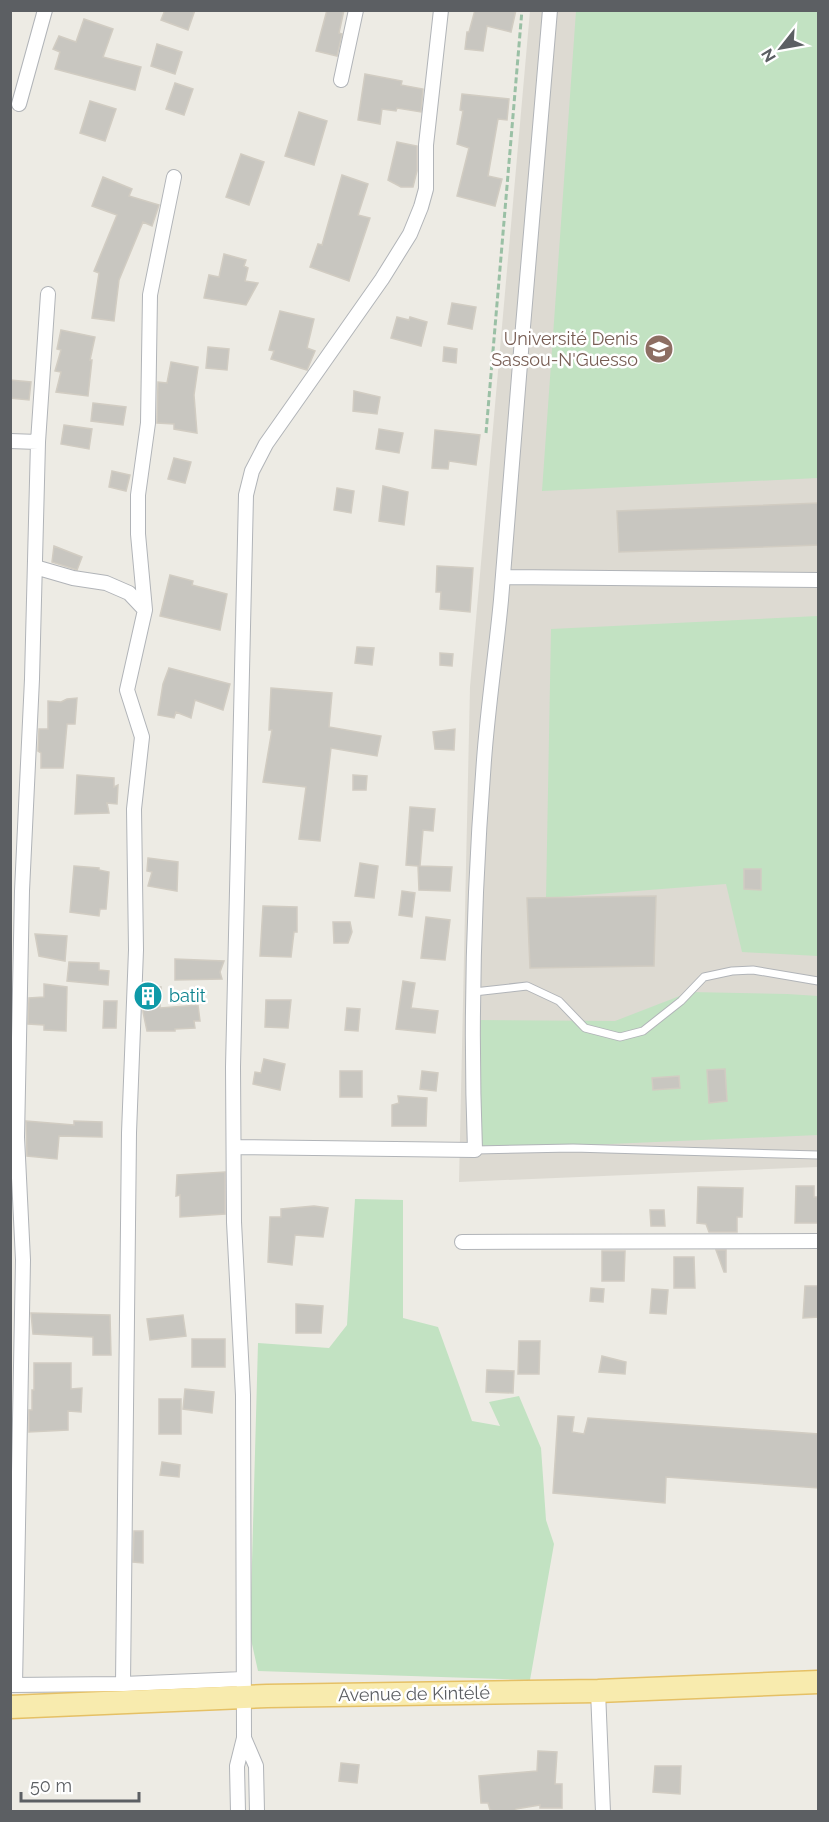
<svg xmlns="http://www.w3.org/2000/svg" width="829" height="1822" viewBox="0 0 829 1822" font-family="Raleway,sans-serif">
<style>
.education{fill:#dddad2}
.green{fill:#c2e2c2}
.building{fill:#c8c6c0;stroke:#d1ccc2;stroke-width:1.5}
.lines{fill:none;stroke-linecap:round;stroke-linejoin:round}
.service-casing{stroke:#b1b4b8;stroke-width:9}
.minor-casing{stroke:#b1b4b8;stroke-width:16}
.primary-casing{stroke:#e5c065;stroke-width:25}
.path{stroke:#9ac0a5;stroke-width:3;stroke-dasharray:6 3;stroke-linecap:butt}
.service{stroke:#fff;stroke-width:7}
.minor{stroke:#fff;stroke-width:14}
.primary{stroke:#f8ebae;stroke-width:22}
.labels{text-anchor:middle;stroke-width:5;stroke-linejoin:round;paint-order:stroke}
.education-label{font-size:18px;fill:#785e54;stroke:#fff;text-anchor:end}
.culture-label{font-size:18px;fill:#0d838f;stroke:#fff;text-anchor:start}
.street-label{font-size:18px;fill:#5c5f63;stroke:#fff}
</style>
<rect width="100%" height="100%" fill="#edebe4"/>
<path class="education" d="M530,11H818V1167L459,1182L470,687Z"/>
<path class="green" d="M576,11H818V478L542,491Z
M818,616V956L742,952L726,884L546,898L551,629Z
M690,992L787,994L818,996V1135L475,1150L474,1020L615,1021Z
M355,1199L403,1200V1318L438,1327L472,1421L500,1426L489,1402L519,1396L541,1448L546,1520L554,1544L530,1680L258,1671L250,1635L258,1343L329,1348L347,1325Z"/>
<path class="building" d="M165,10H195L188,30L161,20Z
M327,10H344L339,33L342,34L337,56L316,51Z
M475,10H516L511,32L487,26L483,51L465,49L467,32H469Z
M84,19L113,29L103,57L141,67L135,90L55,69L60,52L53,49L59,36L76,42Z
M157,44L182,52L175,74L151,66Z
M365,74L402,81L401,85L423,89L421,112L397,108L396,111L382,109L380,124L358,120Z
M175,83L193,89L184,115L166,109Z
M462,94L509,99L507,120L498,119L488,176L502,179L495,206L457,196L469,148L457,144L463,111L460,110Z
M90,101L116,109L105,141L80,133Z
M299,112L327,121L314,165L285,156Z
M397,142L417,146V171L413,187H401L388,180Z
M241,154L264,162L249,205L226,197Z
M342,175L368,184L358,215L370,218L349,281L310,267L318,244L322,245Z
M103,177L132,189L129,196L159,205L152,226L143,222L119,280L114,321L92,318L99,273L94,271L117,215L92,206Z
M224,254L246,260L244,266L248,268L245,281L258,283L246,305L204,298L209,275L219,277Z
M452,303L476,307L472,329L448,324Z
M280,311L314,319L307,348L315,351L307,370L271,359L274,351L269,350Z
M397,317L409,320L410,317L427,322L421,346L391,338Z
M61,330L95,337L90,360H92L88,396L56,392L61,372L55,371L61,350L57,349Z
M208,347L229,349L227,370L206,368Z
M444,347L457,349L456,363L443,361Z
M171,362L198,367L194,395L197,433L174,429V424L157,423L158,382L167,383Z
M10,380L31,382L29,400L10,398Z
M354,391L380,397L377,414L353,411Z
M93,403L126,407L123,425L91,421Z
M64,425L92,429L89,449L61,444Z
M379,429L403,433L399,453L376,449Z
M435,430L480,435L476,465L449,461L448,469L432,468Z
M174,458L191,462L185,483L168,479Z
M112,471L130,475L126,491L109,487Z
M383,486L408,492L404,525L379,521Z
M337,488L354,491L351,513L334,510Z
M819,503V545L619,552L617,511Z
M54,546L82,557L77,570L52,562Z
M437,566L473,568L470,612L440,609L441,592H436Z
M170,575L193,581L192,585L227,594L220,630L160,616Z
M357,647L374,648L372,665L355,663Z
M440,653L453,654L452,666L440,665Z
M169,668L230,684L223,710L195,700L191,718L176,712L174,718L158,715L163,684Z
M271,688L332,693L329,727L381,736L377,756L331,748L320,841L299,839L306,787L263,782L272,730H269Z
M77,698L75,724H67L63,768H41V753L38,751L39,729H48V701L61,702L67,699Z
M455,729L454,750L435,749L433,732Z
M77,775L114,778V787L118,785L117,804L107,803L109,813L75,814Z
M353,775L367,776L366,790H353Z
M410,807L435,809L433,831L423,830L420,866L452,867L450,891L419,890L418,866L406,865Z
M148,858L178,862L177,891L148,886L152,872L147,871Z
M360,863L378,866L374,898L355,896Z
M74,866L99,868V870L109,872L106,909H100L99,916L70,912Z
M744,869H761V890L744,889Z
M402,891L415,893L412,917L399,915Z
M656,896L654,966L530,968L527,898Z
M263,906L297,907V932H294L291,957L260,956Z
M426,917L450,920L445,960L421,958Z
M333,922H350L352,932L348,943H334Z
M35,934L67,936L65,961L39,956Z
M175,959L224,961L220,972L222,979L175,980Z
M69,962L99,963V970L109,971L108,985L67,981Z
M403,981L415,983L411,1008L438,1011L435,1033L396,1029Z
M44,984L67,987L66,1031L44,1030V1025L28,1024L29,998L44,997Z
M144,986L161,987L160,1008L198,1005L200,1021H194L195,1028L175,1029V1031H147L143,1012Z
M266,1000H291L288,1028L265,1027Z
M104,1001H117L116,1028H103Z
M347,1008L360,1009L358,1031L345,1030Z
M264,1059L285,1064L280,1090L253,1084L255,1072L261,1073Z
M725,1069L727,1101L709,1103L707,1070Z
M340,1071H362V1097H340Z
M422,1071L438,1073L436,1091L420,1089Z
M679,1076L680,1088L653,1090L652,1078Z
M398,1096L427,1098L426,1126H392V1105L399,1103Z
M26,1121L74,1125V1121L102,1122V1137L59,1136L57,1159L27,1156Z
M225,1172V1214L180,1217V1195L176,1196L177,1175Z
M796,1186H814V1197H819V1223H795Z
M698,1187L743,1188L742,1217H737V1232H709L706,1224L697,1223Z
M314,1206L328,1208L323,1237L295,1235L292,1265L268,1262L270,1217H281V1209Z
M650,1210H664L665,1226H651Z
M716,1250H726V1272H724Z
M602,1251H625L624,1281H602Z
M674,1257H694L695,1288H674Z
M805,1286H819V1317L803,1318Z
M591,1288L604,1289L603,1302L590,1301Z
M652,1289L668,1290L666,1314L650,1313Z
M296,1304L323,1306L321,1333H296Z
M31,1313L110,1315L111,1355H93V1337L33,1334Z
M183,1315L186,1336L150,1340L147,1319Z
M192,1339H225V1367H192Z
M519,1341H540L539,1374H518Z
M602,1356L626,1362L625,1374L599,1372Z
M34,1363H71V1389L82,1388L81,1412L68,1411V1430L29,1432V1410H32V1390H34Z
M487,1370L514,1371L513,1393L486,1392Z
M185,1389L214,1392L212,1413L183,1409Z
M159,1399H181V1434H159Z
M558,1416L574,1417L572,1432L584,1434L588,1418L819,1434V1488L666,1477L665,1503L553,1493Z
M162,1462L180,1465L179,1477L160,1475Z
M134,1531H143V1563L133,1562Z
M538,1751L557,1752L555,1784H562V1808H540V1805L516,1809L514,1812H497L490,1810L488,1803H481L479,1776L537,1771Z
M341,1763L359,1765L357,1783L339,1781Z
M655,1766H681L680,1794L653,1792Z"/>
<g class="lines">
<g class="service-casing">
<path id="service" d="M474,992L527,986L559,1001L585,1028L620,1037L643,1031L681,1001L704,977L732,971L753,970L818,981
M475,1150L573,1148L818,1155"/>
</g>
<g class="minor-casing">
<path id="minor" d="M341,80L356,10
M19,104L45,10
M10,441L38,442
M35,567L73,578L106,583L129,593L145,610
M503,577L818,580
M235,1147L475,1150C470,1020 474,889 484,760C488,706 496,653 501,600C517,403 532,207 550,10
M462,1242L818,1241
M123,1684L129,1133L136,950L134,809L142,737L127,690L145,610L138,534V495L148,423L150,295L174,177
M10,1685L123,1684L243,1679
M15,1685L23,1260L17,1137L22,891L32,679L38,442L48,294
M598,1691L603,1812
M244,1738L256,1766L257,1812
M238,1812L237,1766L244,1738L243,1395L234,1222L233,1067L246,495L252,471L266,444L382,279L410,234L421,207L426,189V145L441,10"/>
</g>
<g class="primary-casing">
<path id="primary" d="M10,1707L267,1696L598,1691L818,1682"/>
</g>
<path class="path" d="M486,433L522,10"/>
<use href="#service" class="service"/>
<use href="#minor" class="minor"/>
<use href="#primary" class="primary"/>
</g>
<defs>
<g id="university-disc" transform="scale(1.5)"><circle r="9.5" fill="#8d6e63" stroke="#fff"/><path d="M0-5L7-2L0 1L-7-2ZM-4 1L0 2.5L4 1V4Q0 6-4 4Z" fill="#fff"/></g>
<g id="building-disc" transform="scale(1.5)"><circle r="9.5" fill="#0f9aa8" stroke="#fff"/><path d="M-4-6H4V6H1V3H-1V6H-4ZM-2.5-4.3h1.7v1.8h-1.7ZM.8-4.3h1.7v1.8H.8ZM-2.5-1h1.7V.8h-1.7ZM.8-1h1.7V.8H.8Z" fill="#fff"/></g>
</defs>
<g fill-rule="evenodd">
<use href="#university-disc" x="659" y="349"/>
<use href="#building-disc" x="148" y="996"/>
</g>
<g class="labels">
<g class="education-label">
<text x="638" y="345">Université Denis<tspan x="638" dy="21">Sassou-N'Guesso</tspan></text>
</g>
<g class="culture-label">
<text x="169" y="1002">batit</text>
</g>
<g class="street-label">
<text transform="translate(414 1694) rotate(-1)" y="6">Avenue de Kintélé</text>
</g>
</g>
<rect width="829" height="1822" fill="none" stroke="#5c5f63" stroke-width="24"/>
<g transform="translate(781 48) rotate(239)" stroke="#ffffff" stroke-width="4.5" paint-order="stroke">
<path d="M0-4.5L10 22L0 15L-10 22Z" fill="#5c5f63"/>
<text y="-9" font-size="16" font-weight="bold" text-anchor="middle" fill="#5c5f63">N</text>
</g>
<path d="M21 1792v9h118v-9" fill="none" stroke="#5c5f63" stroke-width="3"/>
<text x="30" y="1792" font-size="18" fill="#5c5f63" stroke="#ffffff" stroke-width="4.5" paint-order="stroke">50 m</text>
</svg>
